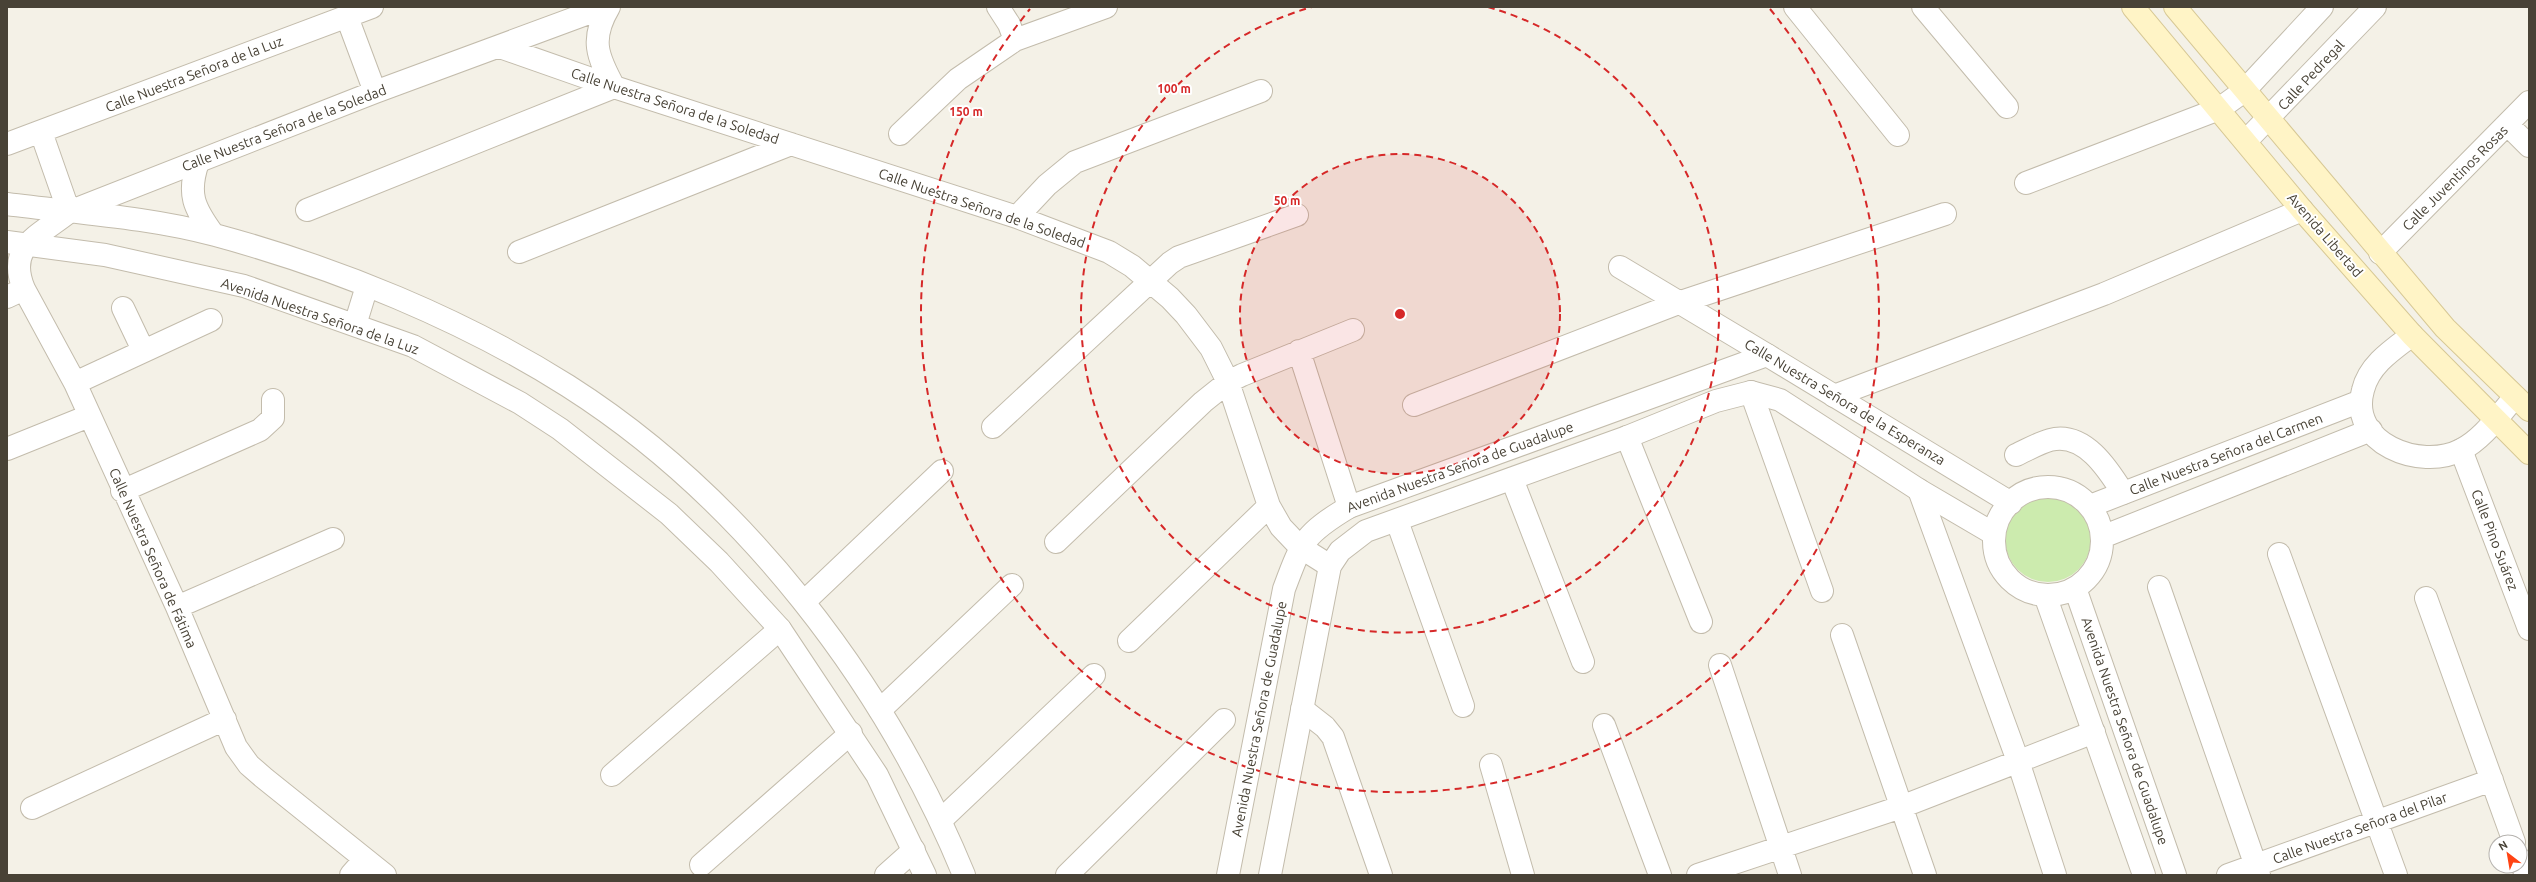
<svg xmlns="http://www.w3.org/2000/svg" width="2536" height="882" viewBox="0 0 2536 882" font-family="Ubuntu,sans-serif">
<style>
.green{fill:#ccebae}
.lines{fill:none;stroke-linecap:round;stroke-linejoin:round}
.minor-casing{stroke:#c3bcac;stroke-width:24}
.tertiary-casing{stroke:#c3bcac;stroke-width:24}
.secondary-casing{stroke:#d7c895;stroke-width:24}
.minor{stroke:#fff;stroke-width:22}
.tertiary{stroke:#fff;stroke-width:22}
.secondary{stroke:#fff4c6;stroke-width:22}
.ring{fill:none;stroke:#d62828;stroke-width:2;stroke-dasharray:7 5}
.labels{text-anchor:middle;stroke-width:4;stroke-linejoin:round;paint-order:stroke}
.street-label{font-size:14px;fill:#484236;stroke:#fff}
.centre{fill:#d62828;stroke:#fff;stroke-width:2}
.ring-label{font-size:12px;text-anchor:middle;font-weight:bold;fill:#d62828;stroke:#fff;stroke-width:4;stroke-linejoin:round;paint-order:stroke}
</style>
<rect width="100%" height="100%" fill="#f4f1e7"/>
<path class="green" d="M2005 539a43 43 0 1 1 86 0a43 43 0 1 1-86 0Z"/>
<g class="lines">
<g class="minor-casing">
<path id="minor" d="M998,7L1009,24L1015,40
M1795,7L1898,135
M1923,7L2007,107
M347,17L375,92
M500,47L614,87L1017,217L1109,252L1132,266L1170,298L1186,315L1211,348L1228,382L1269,506L1281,527L1300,547L1330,566
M2508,125L2529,146
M41,132L69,212
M900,134L958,79L1015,40L1106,7
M7,144L372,7
M2026,183L2219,109
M307,210L614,87C597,56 590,39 609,7
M1017,217L1047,185L1075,162L1261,91
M519,252L791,144
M2380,253L2529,102
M1620,267L1767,355
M7,297L24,289
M123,308L143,350
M1299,351L1349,507
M75,383L211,320
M1751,392L1822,591
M1834,396L2104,294L2302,210
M1414,405L1681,302L1945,214
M993,427L1170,263L1179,257L1297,215
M1627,437L1701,622
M7,449L89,416
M2461,450L2529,629
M2016,455C2027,450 2039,443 2050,440C2084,431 2108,469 2123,493
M1512,479L1583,662
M1919,490L2018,761L2055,875
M122,491L260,430L273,418V400
M1397,521L1463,706
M1056,542L1203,402L1228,382L1242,375L1353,330
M2279,554L2396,875
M2159,587L2259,875
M2426,598L2514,842
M804,602L942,471
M177,607L333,539
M1842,635L1925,875
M1129,641L1269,506
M1720,665L1790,875
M1302,709L1325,727L1333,737L1381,875
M880,710L1012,585
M1604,725L1660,875
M1491,765L1523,875
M612,775L780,629
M32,808L225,719
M941,820L1094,675
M2520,859L2526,875
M701,865L851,733
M351,875L365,859
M385,875L264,778L249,765L236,747L177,607L75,383L24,289C6,246 39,236 69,212L375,92L605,7
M886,875L914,850
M1067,875L1224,720
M1698,875L1901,807L2094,732
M2228,875L2492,780"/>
</g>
<g class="tertiary-casing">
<path id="tertiary" d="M2219,109L2244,91L2322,7
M2246,141L2375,7
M198,162C187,194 194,208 213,234
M7,204C76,213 148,217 215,235C337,268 462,319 568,386C744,498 885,683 964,875
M7,242L105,255L244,286L413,346L520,403L560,429L669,514L719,562L780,629L877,775L925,875
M355,325L367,286
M2412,335C2392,350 2369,365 2363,390C2348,443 2420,471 2461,450C2483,439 2499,415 2515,397
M1994 541a54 54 0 1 1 108 0a54 54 0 1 1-108 0Z
M2090,506L2361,401
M2102,537L2371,430
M2075,588L2175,875
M2045,595L2144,875
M1228,875L1284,589C1302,541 1304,534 1349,507L1767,355L2011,503
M1270,875L1330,566L1340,551L1366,531L1627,437L1716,401L1751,392L1780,400L1919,490L1994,534"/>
</g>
<g class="secondary-casing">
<path id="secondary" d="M2133,7L2302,210L2412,335L2529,453
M2175,7L2445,328L2529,410"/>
</g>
<use href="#minor" class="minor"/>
<use href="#tertiary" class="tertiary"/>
<use href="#secondary" class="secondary"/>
</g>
<circle cx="1400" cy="314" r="160" fill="#d62828" fill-opacity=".12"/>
<g class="ring">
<circle cx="1400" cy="314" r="160"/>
<path d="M1488 7A319 319 0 1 1 1312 7"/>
<path d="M1770 9A479 479 0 1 1 1030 9"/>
</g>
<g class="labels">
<g class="street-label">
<text transform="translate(194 74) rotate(-21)" y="5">Calle Nuestra Señora de la Luz</text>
<text transform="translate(2311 75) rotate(-47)" y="5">Calle Pedregal</text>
<text transform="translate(675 106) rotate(18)" y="5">Calle Nuestra Señora de la Soledad</text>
<text transform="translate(284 128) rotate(-21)" y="5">Calle Nuestra Señora de la Soledad</text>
<text transform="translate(2455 178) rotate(-45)" y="5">Calle Juventinos Rosas</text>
<text transform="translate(982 208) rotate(19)" y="5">Calle Nuestra Señora de la Soledad</text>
<text transform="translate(2325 235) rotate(49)" y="5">Avenida Libertad</text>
<text transform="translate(320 316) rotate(19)" y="5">Avenida Nuestra Señora de la Luz</text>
<text transform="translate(1845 402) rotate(31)" y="5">Calle Nuestra Señora de la Esperanza</text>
<text transform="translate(2226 454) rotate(-21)" y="5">Calle Nuestra Señora del Carmen</text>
<text transform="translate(1460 467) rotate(-20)" y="5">Avenida Nuestra Señora de Guadalupe</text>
<text transform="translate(2495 540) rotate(69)" y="5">Calle Pino Suárez</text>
<text transform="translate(153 558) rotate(66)" y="5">Calle Nuestra Señora de Fátima</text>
<text transform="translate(1259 719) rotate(-79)" y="5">Avenida Nuestra Señora de Guadalupe</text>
<text transform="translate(2125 731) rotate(71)" y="5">Avenida Nuestra Señora de Guadalupe</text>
<text transform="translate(2360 828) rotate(-20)" y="5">Calle Nuestra Señora del Pilar</text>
</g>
</g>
<circle cx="1400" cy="314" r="6" class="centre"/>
<g class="ring-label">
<text x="1174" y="93">100 m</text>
<text x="966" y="116">150 m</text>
<text x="1287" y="205">50 m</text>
</g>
<rect width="2536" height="882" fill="none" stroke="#484236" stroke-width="16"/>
<g transform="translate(2508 854) rotate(329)"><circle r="19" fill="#ffffff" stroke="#b6b3af"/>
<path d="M0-3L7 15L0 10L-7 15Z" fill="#ff4313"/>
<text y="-6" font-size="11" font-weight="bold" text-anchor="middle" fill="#484236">N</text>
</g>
</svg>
